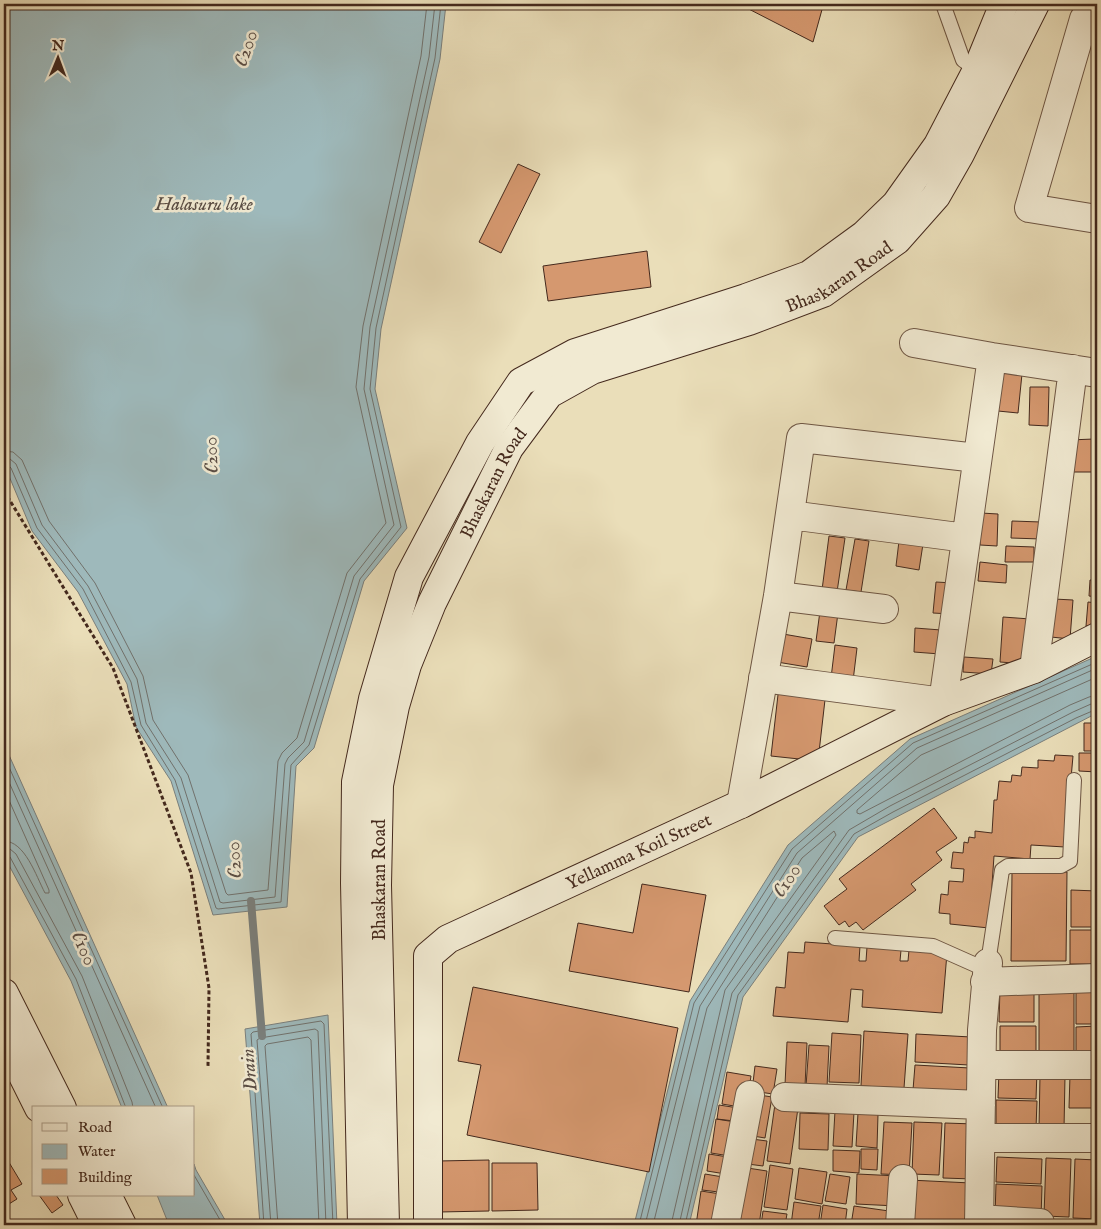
<svg xmlns="http://www.w3.org/2000/svg" width="1101" height="1229" viewBox="0 0 1101 1229" font-family="'IM FELL English',serif">
<style>
.water{fill:#9eb9bb;stroke:#7a7f7c}
.lines{fill:none;stroke-linecap:round;stroke-linejoin:round}
.shore{stroke:#71716c;stroke-width:1}
.stream{stroke:#7a7f7c;stroke-width:8}
.building{fill:#d5986f;stroke:#44291d}
.lane-casing{stroke:#6e5644;stroke-width:16}
.street-casing{stroke:#6e5644;stroke-width:30}
.secondary-casing{stroke:#44291d;stroke-width:30}
.path{stroke:#44291d;stroke-width:3;stroke-dasharray:4 2.5;stroke-linecap:butt}
.lane{stroke:#f1ead2;stroke-width:14}
.street{stroke:#f1ead2;stroke-width:28}
.secondary{stroke:#f1ead2;stroke-width:28}
.labels{text-anchor:middle;stroke-width:5;stroke-linejoin:round;paint-order:stroke}
.street-label{font-size:18px;fill:#44291d;stroke:#f1ead2}
.water-label{font-size:19px;font-style:italic;fill:#5a4d44;stroke:#f1ead2}
</style>
<rect width="100%" height="100%" fill="#eadeb9"/>
<filter id="stains"><feTurbulence type="fractalNoise" baseFrequency=".004" numOctaves="4"/><feColorMatrix values="0 0 0 0 .2 0 0 0 0 .09 0 0 0 0 .02 0 0 0 .5 -.17"/></filter>
<radialGradient id="worn" r=".72"><stop offset=".6" stop-color="#630" stop-opacity="0"/><stop offset="1" stop-color="#630" stop-opacity=".3"/></radialGradient>
<path class="water" d="M4,4H446L440,59L381,329L375,389L407,528L364,581L314,748L296,766L287,907L213,915L171,781L136,727L127,684L78,592L32,531L4,464Z
M1097,656V713L858,837L743,997L689,1225H634L690,1001L788,845L910,739Z
M4,744L168,1108H122L71,981L4,856Z
M328,1015L337,1225H260L245,1029Z
M194,1164L196,1170L228,1225H169L157,1195H194Z"/>
<g class="lines">
<path class="shore" d="M4,451L13,452L22,460L49,521L95,583L143,676L153,720L188,775L226,893L228,895L268,890L278,761L282,753L297,738L347,573L386,523L356,387L363,326L421,56L427,4
M4,458L10,459L16,464L42,525L88,586L137,679L146,723L181,778L220,902L223,903L275,897L285,764L288,758L304,742L354,576L394,525L364,389L370,327L429,57L435,4
M4,464L8,465L11,468L37,528L83,589L131,682L141,725L175,780L216,908L218,909L281,902L291,765L309,745L360,579L401,527L370,389L376,328L435,58L441,4
M1097,677L921,755L857,810V813L860,814L1070,705L1089,697L1097,695
M4,756L163,1108
M4,771L156,1108
M4,789L49,890V893H45C36,876 25,841 4,841
M4,848L10,849L16,854L82,976L132,1102L133,1108
M4,855L10,857L76,979L126,1108
M194,1175L223,1225
M264,1225L251,1034L253,1032L321,1021L324,1024L333,1225
M271,1225L257,1040L260,1038L315,1029L318,1031L326,1225
M278,1225L265,1046L267,1044L308,1037L311,1040L319,1225
M639,1225L694,1003L792,849L913,743L1097,662
M645,1225L700,1006L797,853L917,748L1097,668
M653,1225L707,1008L802,858L834,831L836,835L725,990L671,1225
M679,1225L732,993L849,830L890,806L1073,712L1091,704L1097,703
M685,1225L738,995L854,834L893,812L1076,718L1097,709"/>
<path class="stream" d="M251,901L262,1036"/>
</g>
<path class="building" d="M739,4H822L823,6L813,42Z
M518,164L540,174L501,253L479,242Z
M647,251L651,287L548,301L543,266Z
M1001,373L1022,374L1018,413L998,411Z
M1030,387H1049L1048,426L1029,425Z
M1094,439V472H1069V440Z
M981,513L998,514L997,546L980,545Z
M1012,521L1041,522V539L1011,538Z
M829,536L845,538L837,592L822,590Z
M855,539L869,541L861,592L846,590Z
M899,541L923,544L919,570L896,566Z
M1006,546L1034,547V562H1005Z
M980,562L1007,565L1006,583L978,581Z
M1090,580H1097V597L1089,596Z
M936,582L953,583L951,614L933,613Z
M1054,599L1073,600L1070,639L1051,637Z
M1088,602L1097,603V627L1086,626Z
M820,611L838,613L834,643L816,641Z
M1003,617L1030,619L1027,664L1000,662Z
M915,628L941,630L940,654L914,652Z
M783,634L812,639L807,667L777,662Z
M835,645L857,648L853,681L831,678Z
M964,657L993,659L991,674L963,672Z
M779,686L826,691L818,761L771,756Z
M1084,723H1097V751H1084Z
M1079,753H1097V772L1079,771Z
M1055,755L1073,756L1065,847L1031,845L1030,859L994,856L989,928L950,924V914L939,913L941,894L948,895L949,881L963,882L964,869L951,868L953,852L963,853L964,842L968,843L969,837L975,838V831L992,833L994,800H997L999,781L1011,782L1012,775L1021,776L1022,767L1038,768V760L1054,761Z
M934,808L957,838L936,852L942,860L911,884L916,890L863,930L856,922L849,927L845,921L839,925L824,906L847,889L839,879Z
M1012,872H1067L1066,961H1011Z
M642,884L706,895L689,992L569,971L578,923L633,933Z
M1071,890L1097,891V927H1071Z
M1070,930H1097V964H1070Z
M805,942L860,946L859,961H866L867,947L901,950L900,961H908L909,950L947,953L942,1013L862,1007L863,990L851,989L848,1022L773,1016L776,987L785,988L788,952L804,953Z
M473,987L678,1028L649,1172L467,1135L481,1065L458,1061Z
M1000,988H1034V1022H999Z
M1076,989H1097V1024H1076Z
M1039,990H1074V1061H1039Z
M1000,1026H1036V1059H1000Z
M1097,1026V1061H1076V1027Z
M864,1031L908,1034L904,1088L861,1086Z
M832,1033L861,1035L859,1083L829,1082Z
M916,1034L971,1037L969,1065L915,1062Z
M787,1042L807,1043L805,1086L785,1085Z
M809,1045L829,1046L827,1087L806,1086Z
M915,1065L970,1068L968,1093L913,1090Z
M755,1066L777,1069L773,1094L752,1091Z
M999,1071H1037L1036,1099L998,1098Z
M727,1072L751,1076L746,1108L722,1104Z
M1040,1075L1065,1076L1064,1129H1039Z
M1070,1075H1097V1108H1069Z
M4,1089H8L7,1128H4Z
M753,1094L772,1097L765,1138L747,1135Z
M996,1100L1037,1101L1036,1128L996,1127Z
M775,1104L798,1108L790,1164L767,1161Z
M719,1105L745,1109L743,1122L717,1119Z
M835,1111L854,1112L852,1147L833,1146Z
M800,1113L829,1114L828,1150L799,1149Z
M858,1113L878,1114L877,1148L856,1146Z
M716,1119L742,1123L736,1157L711,1153Z
M884,1122L912,1123L909,1175L881,1174Z
M914,1122L942,1123L939,1175L912,1174Z
M945,1123L975,1124L973,1179L943,1178Z
M744,1138L767,1141L763,1166L740,1163Z
M861,1149H878L877,1170L861,1169Z
M833,1150L860,1151L859,1173L833,1171Z
M4,1154L22,1184L11,1190L17,1199L4,1207Z
M709,1154L734,1158L732,1175L707,1171Z
M997,1157L1042,1159L1041,1184L996,1182Z
M1046,1158L1071,1159L1069,1217L1044,1216Z
M1075,1159L1097,1160V1219L1073,1218Z
M489,1160V1211L439,1212L438,1161Z
M492,1163H537L538,1210L492,1211Z
M770,1165L793,1169L787,1210L764,1207Z
M741,1167L767,1171L759,1225L733,1222Z
M799,1168L827,1172L822,1204L795,1199Z
M705,1174L729,1178L727,1193L702,1190Z
M830,1174L850,1177L846,1204L825,1201Z
M857,1174L899,1176L897,1206L856,1204Z
M909,1180L971,1183L969,1223L907,1221Z
M996,1184L1042,1186L1041,1218L995,1216Z
M701,1191L727,1195L722,1225H696Z
M39,1195H56L63,1205L52,1213Z
M794,1202L821,1206L818,1225H791Z
M823,1205L847,1209L845,1225H820Z
M854,1206L896,1212L894,1225H851Z
M763,1211L787,1214L785,1225H761Z"/>
<g class="lines">
<g class="lane-casing">
<path id="lane" d="M943,4L963,60L977,70
M835,938L933,946L987,970
M988,963L1002,870L1008,866H1061L1070,861L1074,780"/>
</g>
<g class="street-casing">
<path id="street" d="M1097,22L1084,19L1029,208L1097,219
M914,343L992,357L1097,373
M790,515L966,538
M778,596L884,609
M1034,669L1073,369
M763,678L943,702L992,357
M741,804L778,596L801,438L977,458
M985,982L1097,978
M982,1065H1097
M785,1097L981,1105
M981,1138H1097
M979,1219L1040,1223V1225
M725,1225L750,1095
M900,1225L903,1179
M979,1225L982,1030L988,963"/>
</g>
<g class="secondary-casing">
<g id="secondary">
<path d="M4,993L62,1108"/>
<path d="M4,1038L39,1108"/>
<path d="M82,1195L97,1225"/>
<path d="M107,1195L122,1225"/>
<path d="M362,1225L355,883L356,782L373,699L409,577L480,443L521,382L575,353L746,298L809,275L864,235L896,204L938,145L977,70L1004,4"/>
<path id="s1" d="M385,1225L377,885L379,785L395,706L407,665L432,603L509,448L549,394L592,370L749,321L823,293L897,240L936,196L960,154L1035,4"/>
<path id="s2" d="M428,1225V956L448,939L741,804L943,702L1034,669L1097,637"/>
</g>
</g>
<path class="path" d="M4,491L113,668L191,873L209,988L208,1066"/>
<use href="#lane" class="lane"/>
<use href="#street" class="street"/>
<use href="#secondary" class="secondary"/>
</g>
<g class="labels">
<g class="street-label">
<text dy="6" stroke="none"><textPath href="#s1" startOffset="1185">Bhaskaran Road</textPath></text>
<text dy="6" stroke="none"><textPath href="#s1" startOffset="765">Bhaskaran Road</textPath></text>
<text dy="6" stroke="none"><textPath href="#s2" startOffset="505">Yellamma Koil Street</textPath></text>
<text transform="translate(379 880) rotate(-90)" y="6">Bhaskaran Road</text>
</g>
<g class="water-label">
<text transform="translate(245 48) rotate(-71)" y="7">C200</text>
<text x="204" y="210">Halasuru lake</text>
<text transform="translate(210 455) rotate(-92)" y="7">C200</text>
<text transform="translate(233 860) rotate(-93)" y="7">C200</text>
<text transform="translate(786 880) rotate(-57)" y="7">C100</text>
<text transform="translate(85 948) rotate(66)" y="7">C100</text>
<text transform="translate(248 1070) rotate(-95)" y="7">Drain</text>
</g>
</g>
<rect width="1101" height="1229" fill="none" stroke="#eadeb9" stroke-width="20"/>
<rect x="5" y="5" width="1091" height="1219" fill="none" stroke="#44291d" stroke-width="2.5"/>
<rect x="10" y="10" width="1081" height="1209" fill="none" stroke="#44291d"/>
<rect x="32" y="1106" width="162" height="90" fill="#f1ead2" stroke="#ac9d8a"/>
<rect x="42" y="1123" width="25" height="8" fill="#f1ead2" stroke="#ac9d8a"/>
<text x="78" y="1132" font-size="15" fill="#44291d">Road</text>
<rect x="42" y="1144" width="25" height="15" fill="#9eb9bb" stroke="#ac9d8a"/>
<text x="78" y="1156" font-size="15" fill="#44291d">Water</text>
<rect x="42" y="1169" width="25" height="15" fill="#d5986f" stroke="#ac9d8a"/>
<text x="78" y="1182" font-size="15" fill="#44291d">Building</text>
<g transform="translate(58 58) rotate(1)" stroke="#f1ead2" stroke-width="4" paint-order="stroke">
<path d="M0-4L9 19L0 12L-9 19Z" fill="#44291d"/>
<text y="-8" font-size="14" font-weight="bold" text-anchor="middle" fill="#44291d">N</text>
</g>
<rect width="100%" height="100%" filter="url(#stains)"/>
<rect width="100%" height="100%" fill="url(#worn)"/>
</svg>
